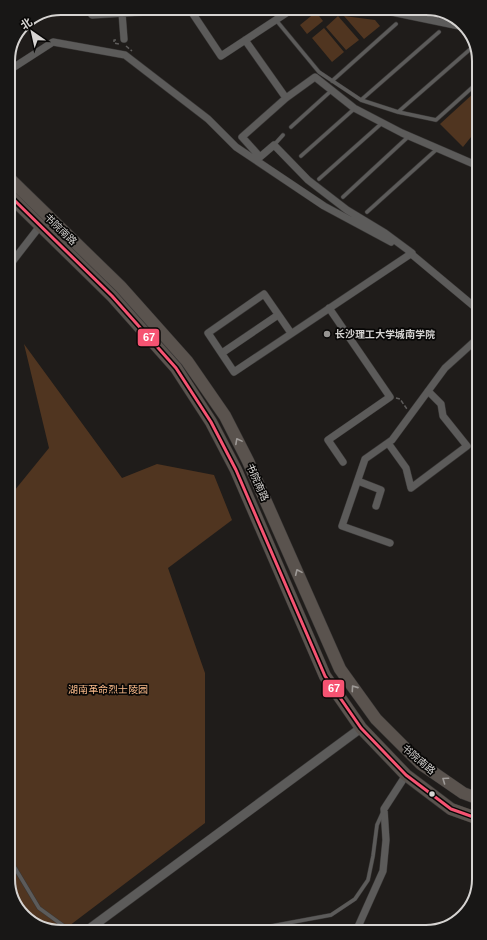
<svg xmlns="http://www.w3.org/2000/svg" width="487" height="940" viewBox="0 0 487 940" font-family="Helvetica,'Noto Sans SC',sans-serif">
<style>
.green{fill:#503520}
.lines{fill:none;stroke-linecap:round;stroke-linejoin:round}
.service-casing{stroke:#393736;stroke-width:4.5}
.minor-casing{stroke:#393736;stroke-width:8}
.tertiary-casing{stroke:#393736;stroke-width:10}
.primary-casing{stroke:#393736;stroke-width:13}
.path{stroke:#5e5c5b;stroke-width:1.5;stroke-dasharray:4 2;stroke-linecap:butt}
.service{stroke:#5c5b5a;stroke-width:3.5}
.minor{stroke:#5c5b5a;stroke-width:7}
.tertiary{stroke:#5c5b5a;stroke-width:9}
.primary{stroke:#5a534e;stroke-width:12}
.bus-1-casing{stroke:#080706;stroke-width:6}
.bus-1{stroke:#f65372;stroke-width:3}
.oneway{stroke:#9e9a97}
.poi-dot{fill:#969492;stroke:#080706;stroke-width:1.5}
.bus-dot{fill:#d6d4d2;stroke:#080706;stroke-width:1.5}
.labels{text-anchor:middle;stroke-width:3.5;stroke-linejoin:round;paint-order:stroke}
.street-label{font-size:10px;fill:#d6d4d2;stroke:#080706}
.poi-label{font-size:10px;font-weight:bold;fill:#d6d4d2;stroke:#080706;text-anchor:start}
.park-label{font-size:10px;fill:#f9ba8a;stroke:#080706}
.rim{fill:none;stroke:#d6d4d2;stroke-width:2}
.line-badge{stroke:#080706;stroke-width:1.5}
.badge-label{font-size:11px;text-anchor:middle;font-weight:bold;fill:#fff}
</style>
<rect width="100%" height="100%" fill="#1f1c1a"/>
<path class="green" d="M316,12L323,21L307,34L300,25Z
M338,16L359,40L346,50L326,27Z
M344,16L375,20L380,26L364,39Z
M324,28L344,52L332,62L312,38Z
M475,92V132L463,147L440,124Z
M24,344L122,478L157,464L214,475L232,520L168,568L205,673V823L61,932H57L31,923L12,900L10,496L49,448Z"/>
<g class="lines">
<g class="service-casing">
<path id="service" d="M276,20L319,72L361,100L398,112L436,120L475,85
M433,20L441,12
M332,81L396,24
M361,100L439,32
M398,112L475,45
M291,127L332,90
M274,145L283,135
M301,156L354,109
M319,179L382,123
M343,197L409,136
M367,212L437,149
M12,863L39,908L72,932
M250,930L331,915L355,899L368,880L373,856L377,825L382,814"/>
</g>
<g class="minor-casing">
<path id="minor" d="M87,8L92,15L143,12L149,8
M189,8L221,56L294,8
M372,8L464,27
M122,13L124,39
M245,40L286,98L315,77L354,108L402,133L476,165
M8,71L53,42L125,55L208,119L236,147L324,206L391,242
M286,98L242,137L260,157L274,145L308,180L347,210L385,233L412,253L234,372L208,333L264,294L291,333
M409,252L476,308
M9,266L40,226
M329,308L390,397L328,440L343,462
M222,353L278,315
M388,443L406,468L411,488L467,446L443,416L441,404L428,391
M358,481L381,490L376,506
M390,543L342,526L365,459L392,440L445,368L476,340
M357,929L383,871L386,840L384,809L406,775"/>
</g>
<g class="tertiary-casing">
<path id="tertiary" d="M85,932L361,728"/>
</g>
<g class="primary-casing">
<path id="primary" d="M9,178L121,287L187,361L225,416L248,461L340,669L376,719L421,764L463,793L479,799
M9,195L112,296L176,368L211,422L236,470L325,676L361,728L406,775L451,809L479,819"/>
</g>
<path class="path" d="M116,40H114V43L119,44
M126,46L132,51
M396,398L400,399L407,409"/>
<use href="#service" class="service"/>
<use href="#minor" class="minor"/>
<use href="#tertiary" class="tertiary"/>
<use href="#primary" class="primary"/>
<g class="bus-1-casing">
<path id="bus-1" d="M9,195L112,296L176,368L211,422L236,470L325,676L361,728L406,775L451,809L479,819"/>
</g>
<use href="#bus-1" class="bus-1"/>
</g>
<defs><path id="oneway-chevron" d="M-2-3.5L2.5 0L-2 3.5" fill="none" stroke-width="1.6" stroke-linecap="round" stroke-linejoin="round"/></defs>
<g class="oneway">
<use href="#oneway-chevron" transform="translate(238 441) rotate(-118)"/>
<use href="#oneway-chevron" transform="translate(298 572) rotate(-114)"/>
<use href="#oneway-chevron" transform="translate(354 688) rotate(-125)"/>
<use href="#oneway-chevron" transform="translate(445 780) rotate(-145)"/>
</g>
<circle class="poi-dot" cx="327" cy="334" r="4"/>
<circle class="bus-dot" cx="432" cy="794" r="3.5"/>
<g class="labels">
<g class="street-label">
<text transform="translate(61 229) rotate(44)" y="4">书院南路</text>
<text transform="translate(258 482) rotate(66)" y="4">书院南路</text>
<text transform="translate(419 759) rotate(41)" y="4">书院南路</text>
</g>
<g class="poi-label">
<text x="335" y="338">长沙理工大学城南学院</text>
</g>
<g class="park-label">
<text x="108" y="693">湖南革命烈士陵园</text>
</g>
</g>
<path d="M0 0H487V940H0ZM61 15H426A46 46 0 0 1 472 61V879A46 46 0 0 1 426 925H61A46 46 0 0 1 15 879V61A46 46 0 0 1 61 15Z" fill="#181716" fill-rule="evenodd"/>
<path class="rim" d="M61 15H426A46 46 0 0 1 472 61V879A46 46 0 0 1 426 925H61A46 46 0 0 1 15 879V61A46 46 0 0 1 61 15Z"/>
<g class="line-badge">
<rect x="137" y="328" width="23" height="19" rx="4" fill="#f65372"/>
<rect x="322" y="679" width="23" height="19" rx="4" fill="#f65372"/>
</g>
<g class="badge-label">
<text x="149" y="341">67</text>
<text x="334" y="692">67</text>
</g>
<g transform="translate(32 32) rotate(326)" stroke="#080706" stroke-width="3" paint-order="stroke">
<path d="M0-3L7 15L0 10L-7 15Z" fill="#d6d4d2"/>
<text y="-6" font-size="11" font-weight="bold" text-anchor="middle" fill="#d6d4d2">北</text>
</g>
</svg>
